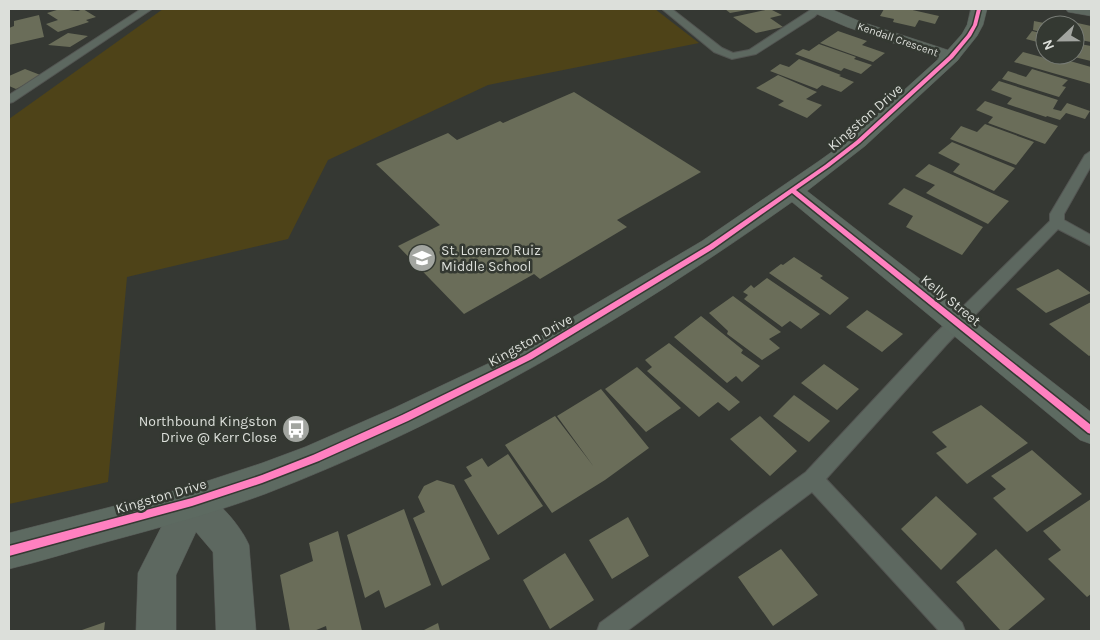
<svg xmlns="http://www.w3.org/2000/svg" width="1100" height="640" viewBox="0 0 1100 640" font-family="Karla,sans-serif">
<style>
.green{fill:#4e4318}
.building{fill:#6a6d59}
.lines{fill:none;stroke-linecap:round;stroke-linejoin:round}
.lane-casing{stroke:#535552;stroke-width:2}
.street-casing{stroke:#535552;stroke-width:1}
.secondary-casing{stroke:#535552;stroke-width:1}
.lane{fill:#5d6860;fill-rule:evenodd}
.street{fill:#5d6860;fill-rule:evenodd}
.secondary{fill:#5d6a61;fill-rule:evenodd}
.cycleway-casing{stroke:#343932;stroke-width:3}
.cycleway{fill:#ff80c0;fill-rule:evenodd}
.labels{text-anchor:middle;stroke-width:5;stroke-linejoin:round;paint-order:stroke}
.far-street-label{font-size:11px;fill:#dcdfda;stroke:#343932}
.street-label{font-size:14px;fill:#dcdfda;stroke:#343932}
.poi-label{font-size:14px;fill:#dcdfda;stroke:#343932;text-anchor:start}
</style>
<rect width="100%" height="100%" fill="#353833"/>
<path class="green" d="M163,9H655L699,43L488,85L328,160L288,239L127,277L108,482L9,504V119Z"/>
<path class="building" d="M60,9L78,11L83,9L96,17L86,20L89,22L58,32L46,24L58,20L47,13Z
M725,9H747V10L730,13Z
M770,9L782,15L770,18L783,27L756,33L733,17Z
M884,9H908L939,16L935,24L919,20L915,27L893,22L894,19L880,16Z
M39,15L44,37L9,45V28L14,26V21Z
M1055,18L1091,26V42L1075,39V25H1045V33L1033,30L1034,21L1049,24V22L1053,23Z
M838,31L867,41L862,45L885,53L873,62L820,43Z
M1032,31L1045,34V44L1026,39Z
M68,33L88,36L70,47L48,45Z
M1075,43L1091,46V61L1070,56L1075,55Z
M819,44L856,57L854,59L872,65L861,74L844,68L841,71L795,54L803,49L809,51Z
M1023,52L1045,58L1049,55L1091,67V84L1014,62Z
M799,59L841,75L839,76L854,82L841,92L822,85L817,89L770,71L780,64L789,67Z
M25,69L43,76L16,89L9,86V76Z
M1032,69L1068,80L1062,86L1066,87L1059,97L1002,79L1008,71L1026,77Z
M778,75L817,92L806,99L822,105L807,118L778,105L784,101L756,88Z
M999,81L1058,100L1053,109L1061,111L1067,103L1090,111L1085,119L1066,113L1060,120L1047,116L1046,117L1007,104L1012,98L991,90Z
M574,92L701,172L617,220L627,227L540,279L534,274L464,314L398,246L440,225L376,164L448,133L457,140L500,121L503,123Z
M985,101L1058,126L1045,144L988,123L993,117L976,110Z
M985,124L1034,142L1016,165L950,139L961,126L977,132Z
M952,142L1015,168L994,191L953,172L960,164L938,153Z
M929,164L1009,201L988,224L926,193L935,185L915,176Z
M904,188L983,227L962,255L906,227L913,216L888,204Z
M794,257L823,276L820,278L849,298L830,315L769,273L781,264L783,265Z
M1058,269L1091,293L1046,313L1016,289Z
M767,278L820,314L801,329L790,321L782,327L744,299L748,295L743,292L751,285L754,288Z
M733,296L781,332L769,339L780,348L762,360L727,334L728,331L709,313Z
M1091,302V355L1089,356L1049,324Z
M867,310L903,334L882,352L846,327Z
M701,316L743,350L741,353L760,366L742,382L736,376L727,383L674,337Z
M669,343L740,402L729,411L718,402L699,417L647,371L652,367L645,360Z
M824,364L859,389L837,410L801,383Z
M637,367L681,408L646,432L605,389Z
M601,389L649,448L605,480L552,513L505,445L555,416L594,467L557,416Z
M794,395L830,421L809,442L773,416Z
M981,405L1028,443L967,484L936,453L947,447L932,432Z
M760,416L797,451L770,476L730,439Z
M1032,450L1082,494L1027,532L993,498L1006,489L991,476Z
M508,454L543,506L498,535L464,480L472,476L466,467L482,458L488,467Z
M437,480L454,485L490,559L442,586L413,518L425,512L418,497L424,486Z
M936,496L977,534L941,570L901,529Z
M1091,499V594L1087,597L1048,559L1061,550L1043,531Z
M404,509L431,585L385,608L379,590L365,598L347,535Z
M628,517L649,556L612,579L589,540Z
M338,531L362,631H327L326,626L314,631H290L280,575L313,561L309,543Z
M781,549L818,595L773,626L738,577Z
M996,549L1045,599L1007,631H1001L956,582Z
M565,553L594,600L550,629L523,580Z
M105,622L104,631H79Z
M438,623L440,631H422Z"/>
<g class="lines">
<g class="lane-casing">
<path id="lane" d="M141,9H152L13,102L9,103V95Z
M662,9H672L722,48L733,53L749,50L812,9H822L814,17L756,54L732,59L714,52Z
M1091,151V166L1064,214V220L1091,235V246L1058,229L947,344L826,479L962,623L965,631H939L812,492L627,631H597L600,623L806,472L935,334L1050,221V214L1085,155Z"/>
</g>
<g class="street-casing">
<path id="street" d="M810,9H831L859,21L957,53L960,57L957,61L951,62L945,61L847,27L812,12Z
M1066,9H1091V16L1068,12Z
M192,486C213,494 240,524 249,545L256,631H216L213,552L196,532L176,575V631H136L138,573L180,490Z"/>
</g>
<g class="secondary-casing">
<path id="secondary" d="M971,9H987L983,25L977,36L957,61L865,146L807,191L1091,412V444L1080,440L792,202C628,318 453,422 265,494C214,513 162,527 110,541C76,550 43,561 9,569V533L192,486L262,463L305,447L394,408L519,349L702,241L819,161L851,138L945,53L962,34L967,25Z"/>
</g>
<use href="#lane" class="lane"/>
<use href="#street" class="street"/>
<use href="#secondary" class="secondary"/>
<g class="cycleway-casing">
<path id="cycleway" d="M977,9H981L977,25L971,36L953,58L860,143L829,167L796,190L1091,425V434L1088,433L792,193L713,249L532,359L408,421L319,461L262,483L192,506L9,556V546L192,498L262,475L313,455L402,415L526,355L709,245L825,165L856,141L949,56L967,35L973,25Z"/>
</g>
<use href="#cycleway" class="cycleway"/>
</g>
<defs>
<g id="school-disc" transform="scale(1.4375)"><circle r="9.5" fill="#a2a5a0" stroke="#343932"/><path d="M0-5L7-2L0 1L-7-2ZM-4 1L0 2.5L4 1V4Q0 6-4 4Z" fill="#fff"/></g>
<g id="bus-disc" transform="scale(1.4375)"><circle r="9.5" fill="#a2a5a0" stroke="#343932"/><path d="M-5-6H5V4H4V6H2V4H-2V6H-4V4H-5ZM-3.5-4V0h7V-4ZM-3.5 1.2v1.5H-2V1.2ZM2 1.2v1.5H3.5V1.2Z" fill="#fff"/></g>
</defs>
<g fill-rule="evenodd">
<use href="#school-disc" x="422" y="258"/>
<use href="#bus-disc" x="296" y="429"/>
</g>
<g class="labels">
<g class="far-street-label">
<text transform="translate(898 39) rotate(19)" y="4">Kendall Crescent</text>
</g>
<g class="street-label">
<text transform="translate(865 117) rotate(-41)" y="5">Kingston Drive</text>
<text transform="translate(951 300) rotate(39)" y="5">Kelly Street</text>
<text transform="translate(530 340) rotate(-29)" y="5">Kingston Drive</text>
<text transform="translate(161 496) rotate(-16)" y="5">Kingston Drive</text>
</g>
<g class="poi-label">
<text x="441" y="255">St. Lorenzo Ruiz<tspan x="441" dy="16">Middle School</tspan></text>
<text x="277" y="426" text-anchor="end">Northbound Kingston<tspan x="277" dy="16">Drive @ Kerr Close</tspan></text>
</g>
</g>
<rect width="1100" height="640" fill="none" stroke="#dcdfda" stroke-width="20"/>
<g transform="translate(1060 40) rotate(248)"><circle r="24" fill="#343932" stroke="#777b75"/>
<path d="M0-4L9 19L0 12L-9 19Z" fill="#a2a5a0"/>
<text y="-8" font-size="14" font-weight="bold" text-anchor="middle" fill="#dcdfda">N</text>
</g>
</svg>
